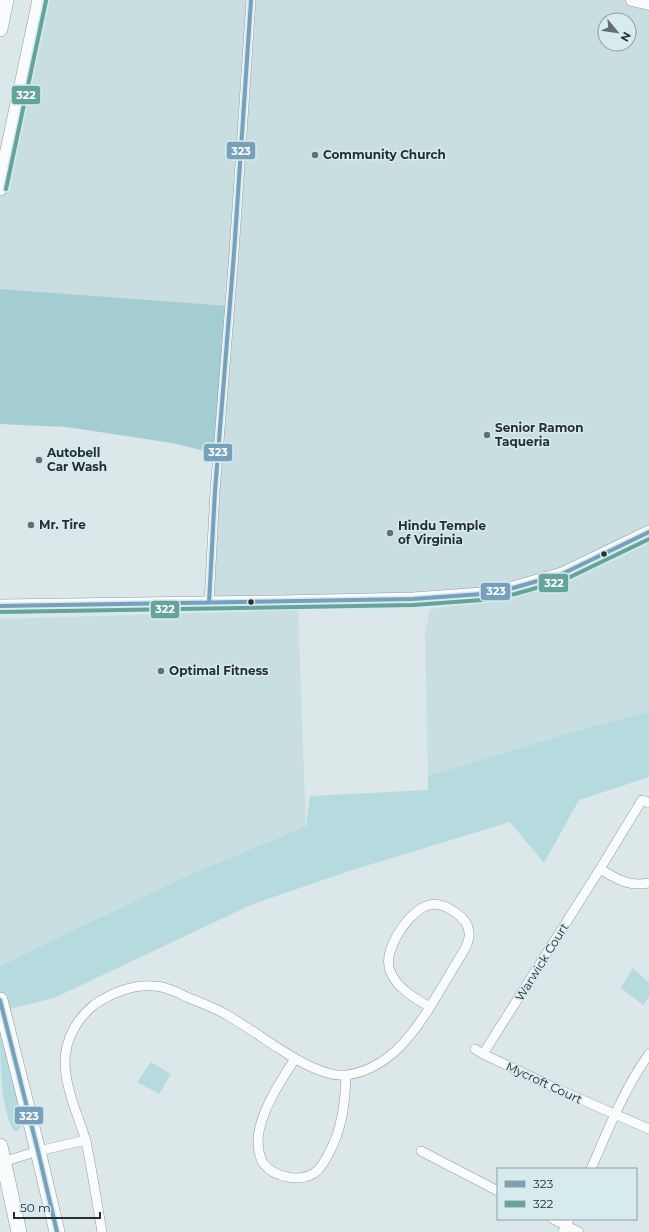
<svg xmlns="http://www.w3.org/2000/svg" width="649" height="1232" viewBox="0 0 649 1232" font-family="Montserrat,sans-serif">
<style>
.built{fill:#c8dee0;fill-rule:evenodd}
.green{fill:#b6dbdf}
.forest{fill:#a3cdd1}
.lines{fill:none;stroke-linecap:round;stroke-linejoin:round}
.minor-casing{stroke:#929b9b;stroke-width:10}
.tertiary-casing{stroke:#929b9b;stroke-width:13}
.secondary-casing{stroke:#929b9b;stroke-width:14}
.primary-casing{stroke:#929b9b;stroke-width:16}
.minor{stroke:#fafbfc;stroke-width:9}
.tertiary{stroke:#fafbfc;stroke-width:12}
.secondary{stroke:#fafbfc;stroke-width:13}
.primary{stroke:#fafbfc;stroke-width:15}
.bus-1-casing{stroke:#d6ebed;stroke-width:7}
.bus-2-casing{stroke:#d6ebed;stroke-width:7}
.bus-1{stroke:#77a0bc;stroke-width:4}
.bus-2{stroke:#64a49b;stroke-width:4}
.poi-dot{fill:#656f70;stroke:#d6ebed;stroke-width:1.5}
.bus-dot{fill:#262e2f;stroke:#d6ebed;stroke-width:1.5}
.labels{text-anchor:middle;stroke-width:3;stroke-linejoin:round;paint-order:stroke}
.poi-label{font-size:12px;font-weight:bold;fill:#262e2f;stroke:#d6ebed;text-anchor:start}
.street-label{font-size:12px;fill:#262e2f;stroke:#d6ebed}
.line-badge{stroke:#d6ebed;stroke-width:1.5}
.badge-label{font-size:11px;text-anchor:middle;font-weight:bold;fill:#fff}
</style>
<rect width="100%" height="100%" fill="#dbe7e8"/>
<path class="built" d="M40,0H649V532L513,588L209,603L230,306L0,289V188ZM605,20H629V44H605Z
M649,539V712L586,728L428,776L425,633L430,609L484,602L519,595L549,583Z
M298,610L306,826L180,879L0,966V619Z"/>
<path class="green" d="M649,712V777L579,800L544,863L510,822L349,871L253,904L54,998L2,1011L0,1000V966L180,879L306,826L310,796L428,790V776L586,728Z
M633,968L649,983V997L643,1005L621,988Z
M0,1028L22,1119L21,1127L17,1131H14C0,1108 0,1057 0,1028Z
M151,1062L171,1074L159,1094L137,1082Z"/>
<path class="forest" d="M0,289L230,306L218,454L172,443L67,427L0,424Z"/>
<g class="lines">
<g class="minor-casing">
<path id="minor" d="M209,603L215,491L234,253L251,0
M649,803L642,800L600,869C617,879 628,887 649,883
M434,904C447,905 468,917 469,932C470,937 468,942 466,947L430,1007C416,999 398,989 391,973C381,953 405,918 422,908C425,906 430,905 434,904Z
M475,1049L483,1054L557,1089L649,1129
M483,1054L600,869
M295,1059C280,1082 260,1112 258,1139C258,1147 259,1156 263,1163C274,1178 304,1184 318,1170C322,1166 325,1160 328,1155C342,1130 345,1104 346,1076
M421,1151L498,1191
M0,1163L38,1151L86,1140
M591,1169C608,1130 624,1089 649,1054
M553,1219L579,1232
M102,1232C97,1202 92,1171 86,1141C84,1134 81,1127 79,1120C72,1102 65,1082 65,1062C65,1040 77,1018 94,1005C111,993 133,984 153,986C166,986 178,993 189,998C202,1003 215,1008 227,1015C246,1026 264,1039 283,1051C298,1061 328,1078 347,1075C386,1069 410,1039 430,1007
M563,1232L569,1219"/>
</g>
<g class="tertiary-casing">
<path id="tertiary" d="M632,0L649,4"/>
</g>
<g class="secondary-casing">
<path id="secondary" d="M0,606L280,602L413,599L482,594L513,588L562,574L649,532"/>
</g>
<g class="primary-casing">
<path id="primary" d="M0,29L6,0
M0,188L40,0
M0,1000L38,1151L57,1232
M0,1146L19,1232"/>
</g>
<use href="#minor" class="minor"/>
<use href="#tertiary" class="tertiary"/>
<use href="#secondary" class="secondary"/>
<use href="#primary" class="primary"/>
<g class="bus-1-casing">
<path id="bus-1" d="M209,603L215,491L234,253L251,0
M0,606L413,599L482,594L513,588L562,574L649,532
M0,1000L38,1151L57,1232"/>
</g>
<g class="bus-2-casing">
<path id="bus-2" d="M6,189L46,1
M0,612L413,605L482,600L515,594L564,580L649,539"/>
</g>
<use href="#bus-1" class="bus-1"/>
<use href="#bus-2" class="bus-2"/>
</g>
<g class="poi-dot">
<circle cx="315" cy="155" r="4"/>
<circle cx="487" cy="435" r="4"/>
<circle cx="39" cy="460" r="4"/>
<circle cx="31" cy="525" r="4"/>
<circle cx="390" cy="533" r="4"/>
<circle cx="161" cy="671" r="4"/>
</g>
<g class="bus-dot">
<circle cx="604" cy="554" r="3.5"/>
<circle cx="251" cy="602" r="3.5"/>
</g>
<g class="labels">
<g class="poi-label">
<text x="323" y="159">Community Church</text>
<text x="495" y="432">Senior Ramon<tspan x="495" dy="14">Taqueria</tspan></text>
<text x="47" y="457">Autobell<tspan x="47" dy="14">Car Wash</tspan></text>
<text x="39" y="529">Mr. Tire</text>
<text x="398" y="530">Hindu Temple<tspan x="398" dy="14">of Virginia</tspan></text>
<text x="169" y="675">Optimal Fitness</text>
</g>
<g class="street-label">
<text transform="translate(542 962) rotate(-58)" y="4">Warwick Court</text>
<text transform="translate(544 1083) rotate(25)" y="4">Mycroft Court</text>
</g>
</g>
<g class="line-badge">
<rect x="11" y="85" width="30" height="20" rx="4" fill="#64a49b"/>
<rect x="226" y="141" width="30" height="19" rx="4" fill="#77a0bc"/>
<rect x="203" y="443" width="30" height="19" rx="4" fill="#77a0bc"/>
<rect x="538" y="573" width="31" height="20" rx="4" fill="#64a49b"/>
<rect x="480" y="582" width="31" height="19" rx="4" fill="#77a0bc"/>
<rect x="150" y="600" width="30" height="19" rx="4" fill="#64a49b"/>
<rect x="14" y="1106" width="30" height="19" rx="4" fill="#77a0bc"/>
</g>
<g class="badge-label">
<text x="26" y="99">322</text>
<text x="241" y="155">323</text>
<text x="218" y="456">323</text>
<text x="554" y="587">322</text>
<text x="496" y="595">323</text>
<text x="165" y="613">322</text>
<text x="29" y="1120">323</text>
</g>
<rect x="497" y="1168" width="140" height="52" fill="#d6ebed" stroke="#909fa1"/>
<rect x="505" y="1181" width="20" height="6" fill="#77a0bc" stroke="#909fa1"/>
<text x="533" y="1188" font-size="12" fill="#262e2f">323</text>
<rect x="505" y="1201" width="20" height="6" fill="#64a49b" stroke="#909fa1"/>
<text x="533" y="1208" font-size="12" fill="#262e2f">322</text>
<g transform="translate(617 32) rotate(119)"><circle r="19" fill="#d6ebed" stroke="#909fa1"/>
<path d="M0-3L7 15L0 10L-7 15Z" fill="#656f70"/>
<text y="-6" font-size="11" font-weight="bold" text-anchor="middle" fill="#262e2f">N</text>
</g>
<path d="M14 1212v6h86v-6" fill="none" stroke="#262e2f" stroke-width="2"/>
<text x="20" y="1212" font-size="12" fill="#262e2f" stroke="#d6ebed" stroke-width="3" paint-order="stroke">50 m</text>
</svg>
